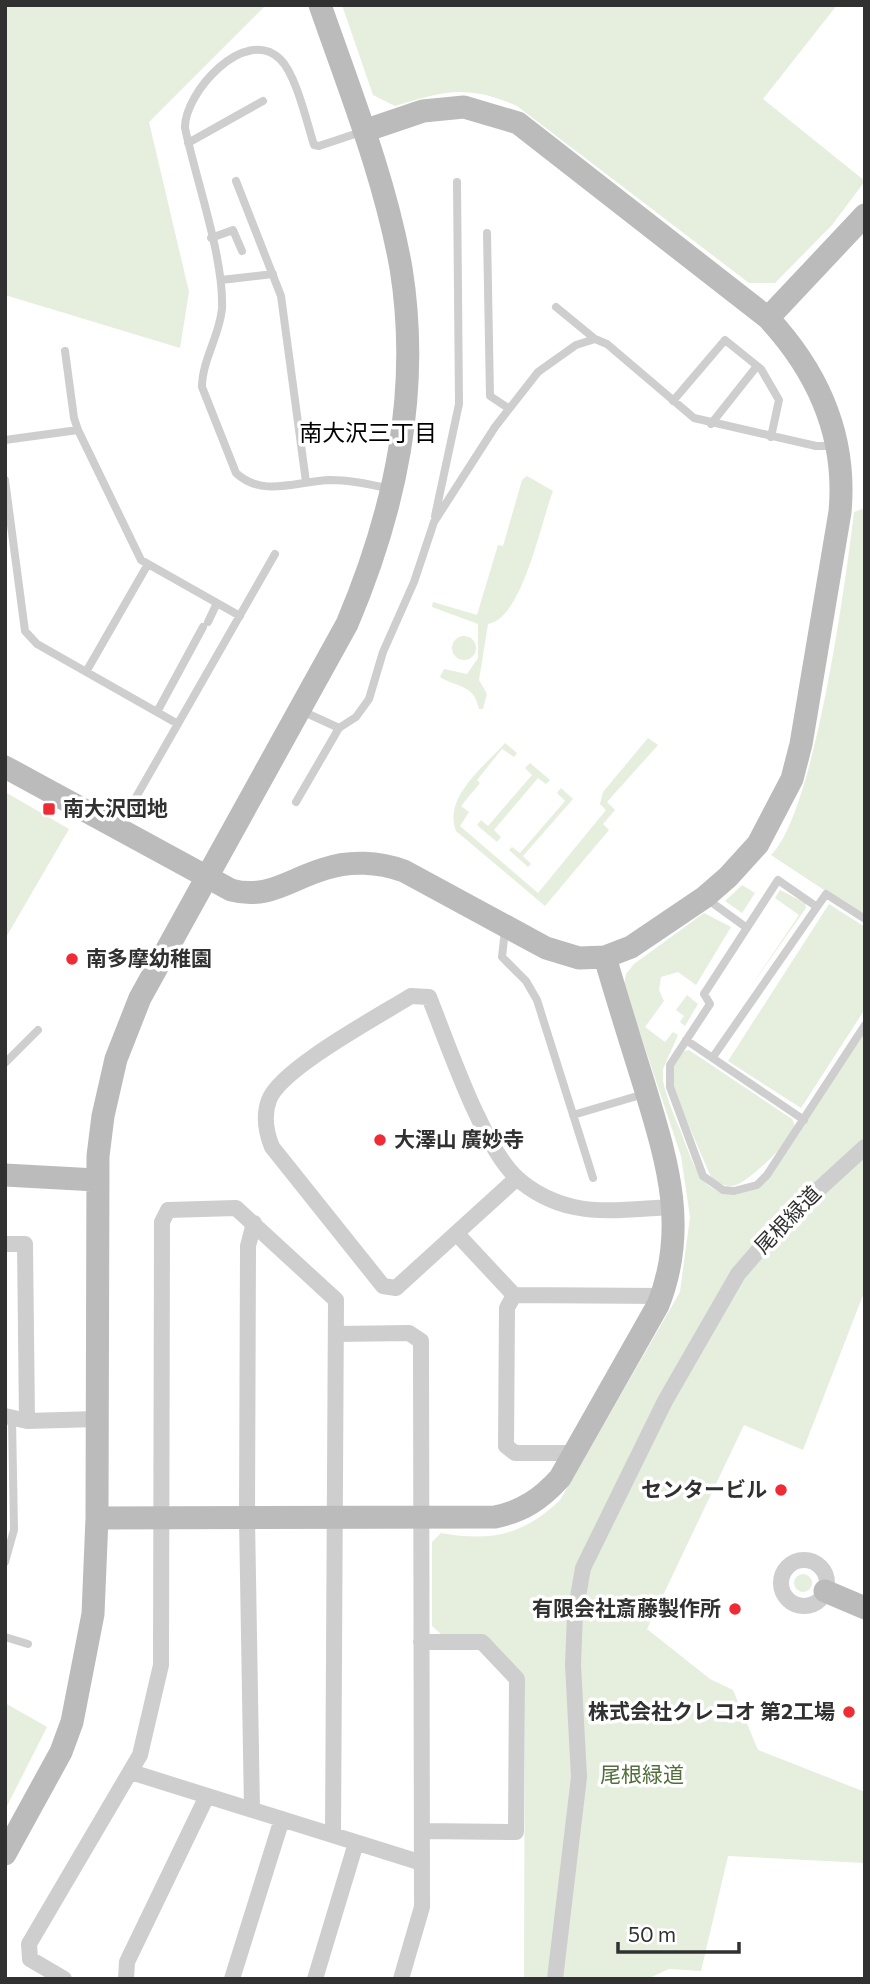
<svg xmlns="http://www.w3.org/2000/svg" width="870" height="1984" viewBox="0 0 870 1984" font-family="Commissioner,'Noto Sans JP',sans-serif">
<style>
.green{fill:#e6eede}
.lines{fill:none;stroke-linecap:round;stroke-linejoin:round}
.lane{stroke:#cecece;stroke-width:8}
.street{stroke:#cecece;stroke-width:16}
.secondary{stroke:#bbb;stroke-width:23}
.poi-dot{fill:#ef2b36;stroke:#fff;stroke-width:2.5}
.labels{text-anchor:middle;stroke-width:7;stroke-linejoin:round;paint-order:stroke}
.poi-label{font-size:21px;font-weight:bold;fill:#313131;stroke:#fff;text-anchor:start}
.street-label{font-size:21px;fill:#313131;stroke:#fff}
.park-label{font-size:21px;fill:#526f3b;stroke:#fff}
.neighbourhood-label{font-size:23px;fill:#000;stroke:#fff}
</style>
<rect width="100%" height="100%" fill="#fff"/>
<path class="green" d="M5,5H266L149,122L189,292L180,348L5,295Z
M342,5H837L763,99L865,181L832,225L775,283H749L517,106C466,84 445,91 395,106L373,95Z
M527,476L553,491C541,521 523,618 488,624L479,680L487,694L483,709H479C474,684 458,688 440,677L444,669L467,674L478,658V624L432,607L433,602L477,615L498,545L503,546L522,480Z
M865,508V917L771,855C815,812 846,580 854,512Z
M452 648a12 12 0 1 1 24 0a12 12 0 1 1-24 0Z
M648,738L658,745L607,802L615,810L603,824L609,830L545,906L456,831C443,797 484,767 505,743L517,753L514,757L502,749L477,780L480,783L461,806L469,812L460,826L538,893L606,810L600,804L603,792Z
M530,763L550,780L546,784L538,778L494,830L501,837L497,842L477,825L481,820L488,826L532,775L525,768Z
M561,788L573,799L523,856L531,864L528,867L509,850L512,847L520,853L565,801L557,793Z
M5,792L69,829L5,939Z
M742,885L755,893L742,913L725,901Z
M780,890L805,903L806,908L749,989L799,915L775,898Z
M829,904L865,927V1009L801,1108L728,1061Z
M704,913L731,927L696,985L678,972L661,977L659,990L664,1001L645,1027L665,1042L673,1032L678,1035L663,1069V1081C667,1099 674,1115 681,1132C695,1169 705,1207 753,1189L865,1029V1290L803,1450L744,1425L647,1629L710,1679L733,1690L758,1750L865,1792V1863L728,1856L701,1971L669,1969L647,1979H524L525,1677L487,1639L442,1635L432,1626V1542L441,1533C490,1542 524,1535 560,1500L680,1292L690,1217L681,1156L624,985L626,974L634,964Z
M687,995L698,1004L685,1026L680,1022L684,1016L676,1010Z
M689,1050L792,1119C794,1124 795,1124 794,1130C791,1141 747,1183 736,1185C726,1188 719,1183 711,1177L672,1087V1068L684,1051Z
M794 1583a9 9 0 1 1 18 0a9 9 0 1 1-18 0Z
M5,1703L47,1727L5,1810Z"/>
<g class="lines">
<path class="lane" d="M361,132L319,146L314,145C307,123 296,74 280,59C245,25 184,93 185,128C196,180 224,258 222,308C220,335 202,360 202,387L236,473C263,498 297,481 330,480C351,480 370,484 390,489
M188,143L263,101
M236,181L281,296L306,482
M487,233L490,396L508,408
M211,238L233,230L242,251
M221,280L273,274
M556,307L595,339
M65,351L74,418L78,430
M673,401L725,340L761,369L779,400L771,437
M711,424L757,366
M5,440L78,430L141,560L240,616
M5,480L25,631L37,644L178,724
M435,516L459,404L457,182
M208,622L217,603
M86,672L148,564
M302,711L339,728L356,717L369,699L383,652L414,582L434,522L495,427L538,372L576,345L595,339L607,344L694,418L816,446H833
M157,712L203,627
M296,802L339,728
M119,827L275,554
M707,899L747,928
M817,907L778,880L704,994L710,1004L670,1065V1087L703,1176L723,1190L734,1191L757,1185L767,1175L865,1025
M505,930L502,957L526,981L537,1000L593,1178
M686,1040L804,1120
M713,1057L826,894L865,919
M5,1063L38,1030
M573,1115L644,1094
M5,1562L14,1530L12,1419
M5,1637L28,1644"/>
<path class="street" d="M517,1178L396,1288L383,1286L272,1147C266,1132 263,1116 269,1100C280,1069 379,1016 411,996L429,997C448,1044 482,1146 517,1178C532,1192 554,1203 574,1207C606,1214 642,1208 675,1207
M457,1234L514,1295L662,1296
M5,1244H25L27,1421
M514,1295L507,1308L506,1446L515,1453H575
M336,1334L409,1333L421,1341L422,1907L401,1979
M5,1416L27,1421L97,1419
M781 1583a23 23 0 1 1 46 0a23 23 0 1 1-46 0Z
M421,1642H482L517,1679L516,1832L422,1831
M131,1772L422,1863
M252,1810L247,1519L248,1246L254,1223
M64,1979L30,1959L29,1944L140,1755L161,1665L162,1222L168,1210L236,1208L336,1300L333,1835
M126,1979L127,1962L207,1796
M232,1979L282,1819
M315,1979L356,1843
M555,1979L579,1777L573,1665L575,1614L583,1568L665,1401L738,1274L783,1222L865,1147"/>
<path class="secondary" d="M768,318L865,215
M5,767L231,890C268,900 290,879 324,869C350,860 379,862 404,871L546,948L579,958L605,957L631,947L705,897L728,877L758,844L792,779L801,744L840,512C847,436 818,372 768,318L518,123L464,107L423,111L364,131
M5,1175L96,1180
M97,1518L495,1517C523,1511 541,1499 560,1478L658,1305C688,1230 668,1164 646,1091C632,1046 618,1002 605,957
M825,1591L865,1608
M5,1854L61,1752L72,1722L93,1614L97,1518L98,1156L103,1116L116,1059L140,998L347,624C395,511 421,392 401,268C385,178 350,91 320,5"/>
</g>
<g class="poi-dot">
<rect x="42" y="802" width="14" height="14" rx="3.5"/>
<circle cx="72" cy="959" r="7"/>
<circle cx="380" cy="1140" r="7"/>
<circle cx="781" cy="1490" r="7"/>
<circle cx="735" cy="1609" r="7"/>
<circle cx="849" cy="1712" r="7"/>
</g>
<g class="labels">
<g class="poi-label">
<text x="63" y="816">南大沢団地</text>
<text x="86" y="966">南多摩幼稚園</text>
<text x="394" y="1147">大澤山 廣妙寺</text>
<text x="767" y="1497" text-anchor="end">センタービル</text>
<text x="721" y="1616" text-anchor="end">有限会社斎藤製作所</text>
<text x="835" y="1719" text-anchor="end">株式会社クレコオ 第2工場</text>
</g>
<g class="street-label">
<text transform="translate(788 1220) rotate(-46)" y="7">尾根緑道</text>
</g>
<g class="park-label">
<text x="642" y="1782">尾根緑道</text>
</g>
<g class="neighbourhood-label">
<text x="368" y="441">南大沢三丁目</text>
</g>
</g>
<rect width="870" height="1984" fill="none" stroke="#313131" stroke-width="14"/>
<path d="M618 1942v10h121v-10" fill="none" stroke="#313131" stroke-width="3.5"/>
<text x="628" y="1942" font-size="21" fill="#313131" stroke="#ffffff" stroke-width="5" paint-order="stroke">50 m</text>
</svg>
